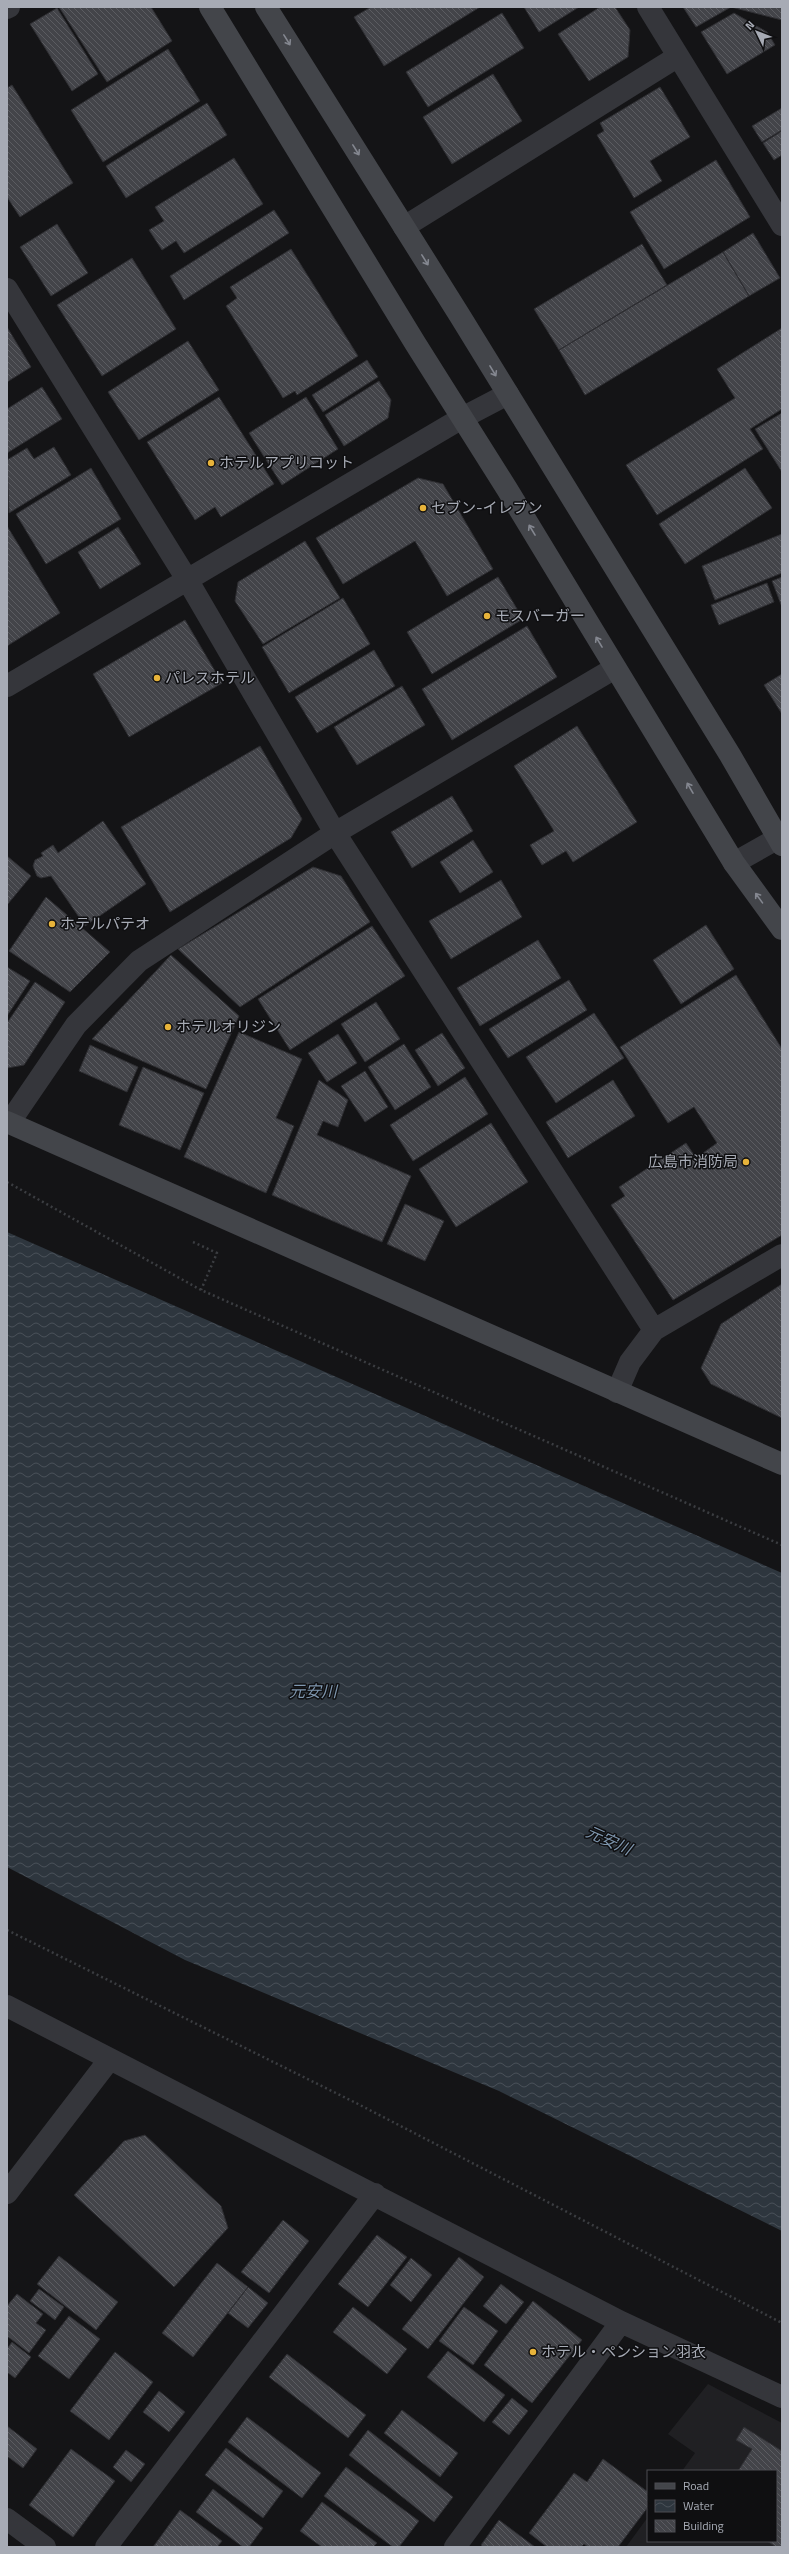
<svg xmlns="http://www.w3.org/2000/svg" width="789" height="2554" viewBox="0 0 789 2554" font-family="'Titillium Web','Noto Sans JP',sans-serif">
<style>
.built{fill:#202023}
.water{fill:url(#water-waves)}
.building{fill:url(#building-back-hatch);stroke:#2e2e32}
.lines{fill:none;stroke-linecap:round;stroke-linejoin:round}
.path{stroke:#3b3d41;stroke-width:2.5;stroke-dasharray:2 3;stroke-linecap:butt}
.street{stroke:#35363b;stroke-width:22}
.secondary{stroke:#43454a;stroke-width:22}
.oneway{stroke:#848790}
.poi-dot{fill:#e7b33a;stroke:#0f0f11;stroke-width:1.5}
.labels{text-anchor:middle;stroke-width:3;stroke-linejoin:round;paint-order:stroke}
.poi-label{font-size:15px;fill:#a7abb5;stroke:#0f0f11;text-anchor:start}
.water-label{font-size:16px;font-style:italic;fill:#7f97af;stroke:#0f0f11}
</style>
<defs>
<pattern id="water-waves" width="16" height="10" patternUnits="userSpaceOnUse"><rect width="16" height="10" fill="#2e363e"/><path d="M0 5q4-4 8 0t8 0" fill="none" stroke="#495058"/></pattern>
<pattern id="building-back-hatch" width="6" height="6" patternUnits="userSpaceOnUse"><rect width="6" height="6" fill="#434449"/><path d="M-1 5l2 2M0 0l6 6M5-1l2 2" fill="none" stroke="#5b5c61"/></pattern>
</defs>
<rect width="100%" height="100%" fill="#141416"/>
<path class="built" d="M708,2384L782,2423V2547H626L648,2517V2541H776V2471H682L695,2453L668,2434Z"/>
<path class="water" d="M7,1232L782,1573V2231L499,2091L185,1960L7,1867Z"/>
<path class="building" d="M59,7H151L172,41L107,82Z
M371,7H480L384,66L354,17Z
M524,7H579L539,32Z
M600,7H615L630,30L628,57L589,81L558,34Z
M683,7H782V20L731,7L696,27Z
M57,8L98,74L72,91L30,24Z
M502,13L524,48L428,107L406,72Z
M734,13L767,32L775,45L727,74L701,32Z
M168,49L200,101L103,162L71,110Z
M493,74L522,121L452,164L423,117Z
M12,85L73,183L20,217L7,197V88Z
M660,87L690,137L650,161L662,181L634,198L597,135L604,131L600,123Z
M207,103L227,135L126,198L106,166Z
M782,108V130L762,142L752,126Z
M782,131V155L774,160L763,143Z
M234,158L263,204L184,253L176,241L162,250L149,230L164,221L155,207Z
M716,160L750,217L664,269L630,212Z
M274,210L289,233L184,300L170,276Z
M57,224L88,273L51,296L20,247Z
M753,233L780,278L749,296L723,252Z
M642,244L667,285L559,350L534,309Z
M291,249L358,356L297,395L295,391L283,398L226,306L237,298L230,287Z
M723,252L749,296L585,395L559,350Z
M132,258L176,329L102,376L57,305Z
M7,327L31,367L7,382Z
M782,328V409L750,429L763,449L657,515L626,465L735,398L717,369Z
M188,341L219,390L139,440L108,392Z
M367,360L378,377L323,412L312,395Z
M379,381L391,400L388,418L344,446L325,415Z
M42,387L62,419L7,453V409Z
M219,397L274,484L221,517L215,507L195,520L147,442Z
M306,397L338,449L282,485L249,433Z
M782,413V472L755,429Z
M54,447L71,475L9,513L7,460L27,448L34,459Z
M91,468L121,519L46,564L16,514Z
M745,468L772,508L685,564L659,524Z
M418,478L443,484L493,569L447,596L415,541L343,584L316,538Z
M7,526L60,613L7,646Z
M118,527L141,564L100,589L78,552Z
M782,534V573L715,600L702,566Z
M305,541L340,598L263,644L235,601L238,582Z
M498,577L523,619L432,674L407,632Z
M782,577V607L772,581Z
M767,583L774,602L719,625L711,605Z
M343,598L370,644L289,693L262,647Z
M185,620L222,683L129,737L93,674Z
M527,626L557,677L452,740L422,689Z
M374,650L395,686L317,733L295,697Z
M782,674V714L764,685Z
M402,686L425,725L357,765L334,727Z
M577,726L637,822L573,862L566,851L542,865L530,845L554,831L514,766Z
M260,746L302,819L291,838L170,912L121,827Z
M452,796L473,831L412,868L391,832Z
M103,821L146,884L85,926L51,876L41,878L37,876L33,866L35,860L43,856L41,853L53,845L58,853Z
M473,840L493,872L460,893L440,862Z
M7,856L31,876L7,905Z
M313,867L341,876L370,922L240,1007L178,949Z
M501,880L522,917L451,959L429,921Z
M46,897L110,952L70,992L9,951Z
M706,925L734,969L681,1004L653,960Z
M372,926L405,976L290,1050L258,999Z
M538,940L561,978L480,1026L457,988Z
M171,955L239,1016L206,1089L92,1039Z
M7,967L30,981L7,1016Z
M736,975L782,1049V1235L673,1300L611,1205L625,1196L619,1187L686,1143L696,1158L717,1143L694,1107L668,1123L620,1047Z
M569,980L587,1010L508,1058L489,1029Z
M35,982L65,1002L24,1065L7,1068V1023Z
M376,1002L400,1039L365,1062L341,1024Z
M594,1013L624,1058L556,1103L526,1057Z
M239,1032L302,1059L276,1118L294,1126L266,1193L184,1157Z
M442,1033L465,1068L438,1086L415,1050Z
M338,1034L357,1063L327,1082L308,1053Z
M404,1044L431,1087L395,1110L368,1067Z
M90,1045L138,1067L127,1092L79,1071Z
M143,1067L204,1093L180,1150L119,1125Z
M365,1071L388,1107L365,1122L341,1086Z
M465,1077L488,1114L413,1161L390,1125Z
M319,1080L348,1100L338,1127L323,1121L317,1135L411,1176L382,1242L272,1195Z
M613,1080L635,1116L568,1158L546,1122Z
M491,1123L528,1182L456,1227L419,1169Z
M405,1204L444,1221L425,1261L387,1244Z
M782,1284V1418L711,1384L701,1368L721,1324Z
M145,2135L221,2206L228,2228L174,2287L74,2195L124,2141Z
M283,2220L309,2241L269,2293L241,2272Z
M377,2235L407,2257L368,2307L338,2284Z
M59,2256L118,2302L96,2330L37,2284Z
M459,2257L484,2277L428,2349L402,2329Z
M411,2258L432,2275L411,2302L390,2285Z
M217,2263L248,2287L193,2357L162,2333Z
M501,2284L524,2302L506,2324L483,2306Z
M248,2287L268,2303L248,2328L228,2313Z
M39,2289L64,2307L55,2320L30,2301Z
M17,2294L43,2314L36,2323L46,2330L29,2353L7,2336V2306Z
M533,2301L582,2340L532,2403L484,2365Z
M353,2307L407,2349L387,2374L333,2332Z
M464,2307L498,2331L473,2365L439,2341Z
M69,2316L100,2339L69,2379L38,2356Z
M12,2342L31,2357L15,2378L7,2372V2349Z
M448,2351L505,2395L484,2422L427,2377Z
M115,2352L153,2382L109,2440L70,2411Z
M287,2354L366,2415L348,2438L269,2377Z
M159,2391L185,2412L169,2432L143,2412Z
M512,2398L528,2411L509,2435L492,2422Z
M402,2410L458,2453L440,2477L384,2433Z
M247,2417L321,2473L302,2498L228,2442Z
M7,2426L37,2449L23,2468L7,2456Z
M744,2427L782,2451V2547H776L767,2541H776V2471H738L752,2449L736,2440Z
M368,2430L453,2497L434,2522L349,2455Z
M226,2448L283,2491L263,2518L205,2475Z
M71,2449L115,2481L73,2537L29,2505Z
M126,2450L145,2464L131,2482L113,2467Z
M603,2459L648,2492V2507L618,2547H588L584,2544L581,2547H547L529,2533L574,2473L587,2482Z
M346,2467L419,2521L399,2547H393L324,2496Z
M213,2489L263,2528L249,2547H243L196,2512Z
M322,2502L377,2543L373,2547H322L300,2531Z
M180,2510L222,2541L217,2547H153Z
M499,2520L535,2547H483L481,2545Z"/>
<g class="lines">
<path class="path" d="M7,1182L201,1290L782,1545
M193,1242L217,1253L201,1290
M7,1930L358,2104L782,2323"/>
<path class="street" d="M648,7L782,225
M7,8L9,7
M404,227L677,57
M7,289L188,581L335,833L654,1330
M7,686L462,418L508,394
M734,863L782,836
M9,1123L76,1025L139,961L335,833L615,668
M617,1392L630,1362L654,1330L782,1255
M7,2006L621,2322L782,2397
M7,2193L109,2060
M7,2519L45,2547
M106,2547L375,2194
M455,2547L621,2322"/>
<path class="secondary" d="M210,7L415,343L507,489L734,863L782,929
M266,7L460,316L730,755L782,845
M7,1122L782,1464"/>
</g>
<defs><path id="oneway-shaft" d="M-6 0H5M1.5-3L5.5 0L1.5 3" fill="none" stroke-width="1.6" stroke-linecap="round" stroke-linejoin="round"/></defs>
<g class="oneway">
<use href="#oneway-shaft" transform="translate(287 40) rotate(58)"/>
<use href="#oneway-shaft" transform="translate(356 150) rotate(58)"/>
<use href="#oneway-shaft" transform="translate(425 260) rotate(58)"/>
<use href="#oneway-shaft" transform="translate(493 371) rotate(59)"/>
<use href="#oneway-shaft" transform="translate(532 530) rotate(-121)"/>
<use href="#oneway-shaft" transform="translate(599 642) rotate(-121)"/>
<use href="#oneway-shaft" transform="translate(690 788) rotate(-120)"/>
<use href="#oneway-shaft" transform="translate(759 898) rotate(-126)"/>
</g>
<g class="poi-dot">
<circle cx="211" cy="463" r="4"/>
<circle cx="423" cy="508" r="4"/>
<circle cx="487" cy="616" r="4"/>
<circle cx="157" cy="678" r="4"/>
<circle cx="52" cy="924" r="4"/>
<circle cx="168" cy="1027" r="4"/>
<circle cx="746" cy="1162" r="4"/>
<circle cx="533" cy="2352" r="4"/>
</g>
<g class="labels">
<g class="poi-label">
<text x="219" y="468">ホテルアプリコット</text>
<text x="431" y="513">セブン-イレブン</text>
<text x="495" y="621">モスバーガー</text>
<text x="165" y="683">パレスホテル</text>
<text x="60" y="929">ホテルパテオ</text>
<text x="176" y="1032">ホテルオリジン</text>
<text x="738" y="1167" text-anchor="end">広島市消防局</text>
<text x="541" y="2357">ホテル・ペンション羽衣</text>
</g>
<g class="water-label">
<text x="313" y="1697">元安川</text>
<text transform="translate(609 1840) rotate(24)" y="6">元安川</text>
</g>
</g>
<rect width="789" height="2554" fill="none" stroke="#a7abb5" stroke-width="16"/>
<rect x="647" y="2470" width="130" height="72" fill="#0f0f11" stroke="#4c4d53"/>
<rect x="655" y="2483" width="20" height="6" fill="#43454a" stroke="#4c4d53"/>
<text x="683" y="2490" font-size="12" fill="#a7abb5">Road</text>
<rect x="655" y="2500" width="20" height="12" fill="url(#water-waves)" stroke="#4c4d53"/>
<text x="683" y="2510" font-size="12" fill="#a7abb5">Water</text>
<rect x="655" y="2520" width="20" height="12" fill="url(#building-back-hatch)" stroke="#4c4d53"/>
<text x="683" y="2530" font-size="12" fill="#a7abb5">Building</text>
<g transform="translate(757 32) rotate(313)" stroke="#0f0f11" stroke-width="3" paint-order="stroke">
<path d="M0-3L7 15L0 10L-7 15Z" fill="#a7abb5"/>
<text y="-6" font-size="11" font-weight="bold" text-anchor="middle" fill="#a7abb5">N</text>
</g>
</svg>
